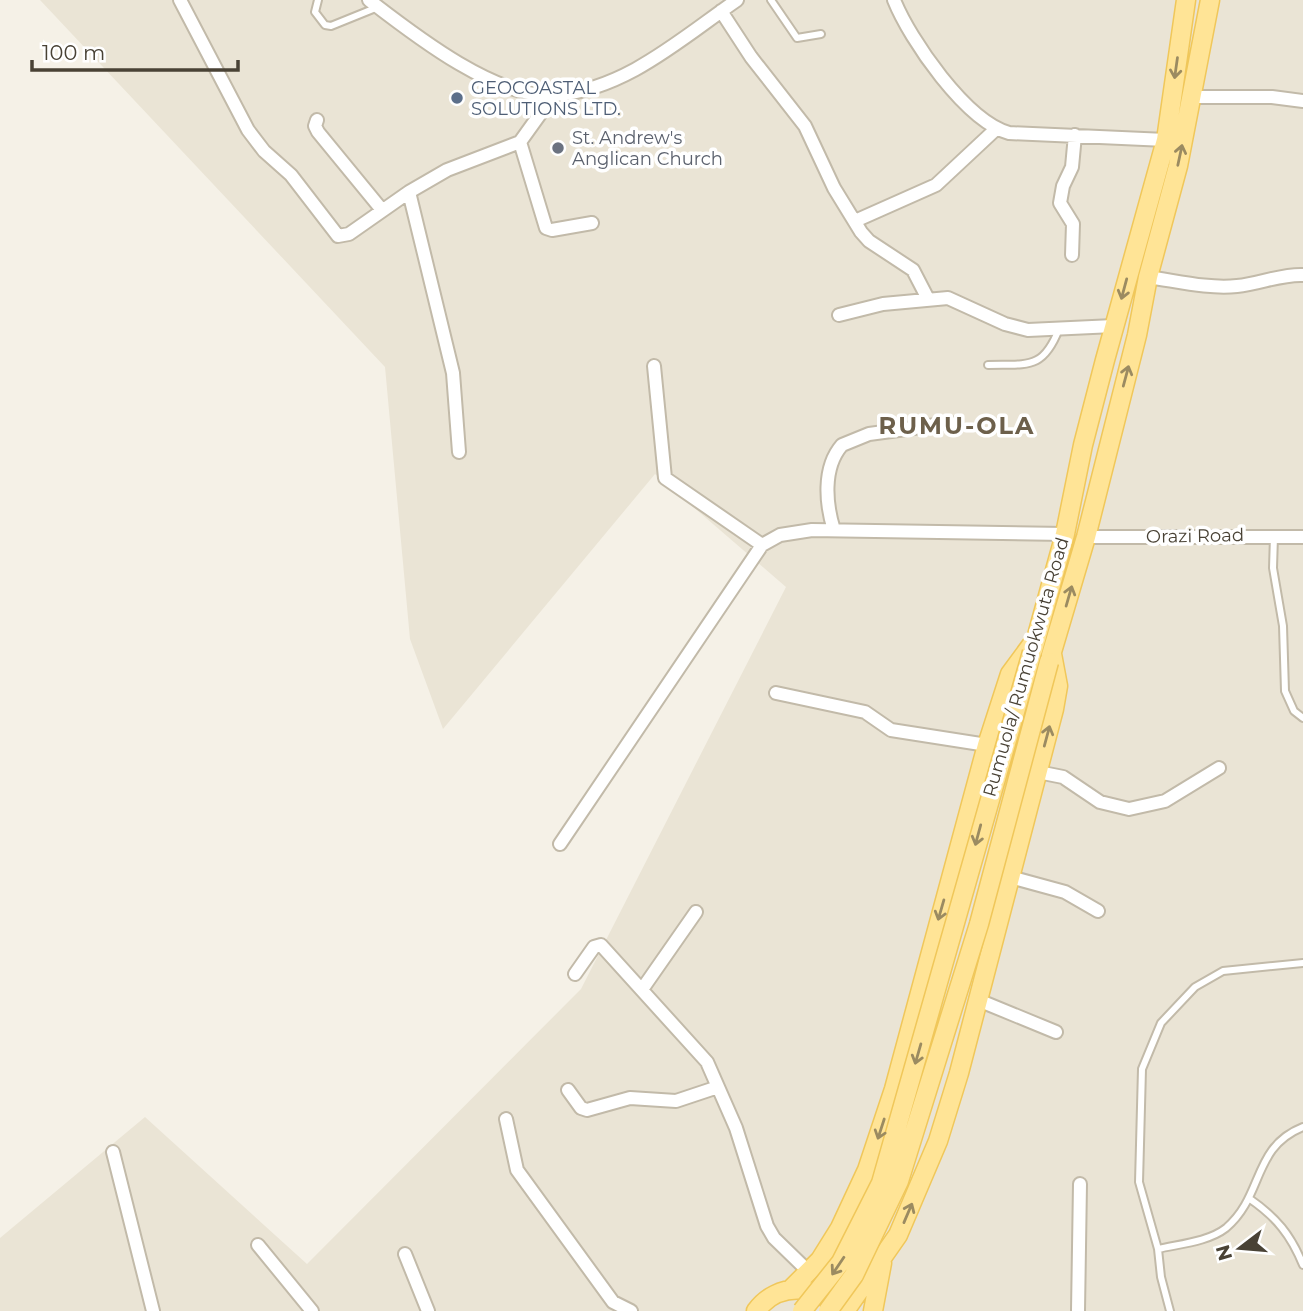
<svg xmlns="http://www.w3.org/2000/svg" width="1303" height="1311" viewBox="0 0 1303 1311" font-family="Montserrat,sans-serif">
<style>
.residential{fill:#eae4d5}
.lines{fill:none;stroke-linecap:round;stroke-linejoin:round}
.lane-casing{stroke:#c2baa9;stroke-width:10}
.street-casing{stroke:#c2baa9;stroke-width:16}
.primary-casing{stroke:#f0c75a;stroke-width:21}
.lane{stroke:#fff;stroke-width:6}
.street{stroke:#fff;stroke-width:12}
.primary{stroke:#ffe496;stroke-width:18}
.primary-bridge-casing{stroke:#f0c75a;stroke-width:21;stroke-linecap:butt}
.primary-bridge{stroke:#ffe496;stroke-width:18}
.oneway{stroke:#9b8b61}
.service-dot{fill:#5c6f8a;stroke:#fff;stroke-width:2.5}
.worship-dot{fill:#6b7280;stroke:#fff;stroke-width:2.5}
.labels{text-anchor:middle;stroke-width:7;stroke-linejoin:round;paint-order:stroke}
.service-label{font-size:18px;fill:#4e5e75;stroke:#fff;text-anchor:start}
.worship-label{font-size:18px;fill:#5b616d;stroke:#fff;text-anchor:start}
.street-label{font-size:18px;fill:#494235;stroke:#fff}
.district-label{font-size:24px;font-weight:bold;letter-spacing:2px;fill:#6d604b;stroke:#fff}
</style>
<rect width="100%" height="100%" fill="#f5f1e7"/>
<path class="residential" d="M40,0H1303V1311H0V1238L145,1117L307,1264L581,989L786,587L655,474L443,729L410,639L385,367Z"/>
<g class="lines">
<g class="lane-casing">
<path id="lane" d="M318,0L315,12L325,25L331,26L378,7
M771,0L797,38L821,34
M988,365C1028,364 1043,370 1059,329
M1274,536L1273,568L1283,626L1285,691L1294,711L1303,718
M1250,1199C1276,1217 1291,1235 1303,1265
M1158,1249C1179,1244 1208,1242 1226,1228C1264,1196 1252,1147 1303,1127
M1170,1311L1161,1277L1158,1249L1139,1182L1142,1069L1161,1023L1195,987L1223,971L1303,963"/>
</g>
<g class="street-casing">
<path id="street" d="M180,0L248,130L264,151L291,175L338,236L349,234L409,192L447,170L520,142L553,96
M369,0C413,34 497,100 555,95C625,90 682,38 737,0
M894,0C910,40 966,121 1009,133L1166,140
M721,11L751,57L805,126L834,188L861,232L869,241L913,270L928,299
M1192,97H1272L1303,101
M317,120L315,126L318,132L382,210
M520,142L546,228L552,230L592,223
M409,192L453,373L459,452
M855,221L936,185L996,129
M1072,255L1073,224L1060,203L1063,186L1072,167L1075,135
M1148,277C1177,281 1208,289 1237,286C1260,284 1280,274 1303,275
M839,315L883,304L948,298L1005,324L1028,330L1114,326
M654,366L665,478L762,545
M834,530C826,505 822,468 842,445L869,434L951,423
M1086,537H1303
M776,693L865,712L891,730L987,745
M1038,772L1063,777L1100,802L1129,809L1165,801L1219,768
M560,844L762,545L780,535L812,530L1065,534
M1010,877L1065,892L1098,911
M575,974L594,947L601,945L707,1062L736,1128L767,1226L774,1238L808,1271
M643,988L696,912
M978,1000L1056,1032
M568,1090L581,1108L587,1110L630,1098L676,1101L718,1087
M506,1119L517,1170L613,1302L631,1311
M113,1152L153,1311
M258,1245L312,1311
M405,1254L428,1311
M1078,1311L1080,1184"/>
</g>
<g class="primary-casing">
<path id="primary" d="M1033,650L1065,534L1083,445L1105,360L1166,140L1186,0
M1049,662L1086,537L1137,335L1148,277L1178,166L1210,0
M790,1290L820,1260L840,1228L867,1170L894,1089L987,745L1010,674L1035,640
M756,1311C777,1282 818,1283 840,1311
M845,1311L898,1235L938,1141L959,1073L1054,709L1058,686L1052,654
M873,1311L882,1263"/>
</g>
<use href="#lane" class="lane"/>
<use href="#street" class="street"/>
<use href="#primary" class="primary"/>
<g class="primary-bridge-casing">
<path id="primary-bridge" d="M802,1311L841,1262L881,1183L1032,652
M828,1311L854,1275L899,1181L979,924L1049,662"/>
</g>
<use href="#primary-bridge" class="primary-bridge"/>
</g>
<defs><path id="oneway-shaft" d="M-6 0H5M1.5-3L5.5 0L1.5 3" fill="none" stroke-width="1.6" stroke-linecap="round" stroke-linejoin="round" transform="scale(1.75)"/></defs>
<g class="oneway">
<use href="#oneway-shaft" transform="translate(1176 68) rotate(98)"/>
<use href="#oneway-shaft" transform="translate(1180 155) rotate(-78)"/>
<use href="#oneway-shaft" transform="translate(1124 289) rotate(105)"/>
<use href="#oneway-shaft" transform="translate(1126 376) rotate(-75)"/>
<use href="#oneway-shaft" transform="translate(1069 596) rotate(-74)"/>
<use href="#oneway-shaft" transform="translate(1047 736) rotate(-75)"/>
<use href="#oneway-shaft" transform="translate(978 835) rotate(105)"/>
<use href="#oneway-shaft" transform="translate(941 910) rotate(106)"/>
<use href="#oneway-shaft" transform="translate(918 1054) rotate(106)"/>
<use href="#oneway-shaft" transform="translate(881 1129) rotate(108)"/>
<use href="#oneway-shaft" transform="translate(908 1213) rotate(-67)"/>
<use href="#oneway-shaft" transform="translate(838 1266) rotate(124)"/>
</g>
<circle class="service-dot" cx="457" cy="98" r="7"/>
<circle class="worship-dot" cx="558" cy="148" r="7"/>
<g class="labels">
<g class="service-label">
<text x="471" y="94">GEOCOASTAL<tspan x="471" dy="21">SOLUTIONS LTD.</tspan></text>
</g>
<g class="worship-label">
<text x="572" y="144">St. Andrew's<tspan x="572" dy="21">Anglican Church</tspan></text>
</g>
<g class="street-label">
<text transform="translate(1195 536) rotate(-1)" y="6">Orazi Road</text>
<text transform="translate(1026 667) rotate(-74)" y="6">Rumuola/ Rumuokwuta Road</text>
</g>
<g class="district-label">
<text x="957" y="434">RUMU-OLA</text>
</g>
</g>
<g transform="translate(1240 1248) rotate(254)" stroke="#ffffff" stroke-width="5" paint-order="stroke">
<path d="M0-5L12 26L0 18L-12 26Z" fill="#494235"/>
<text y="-10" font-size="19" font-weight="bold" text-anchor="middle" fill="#494235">N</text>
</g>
<path d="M32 60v10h206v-10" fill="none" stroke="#494235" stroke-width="3.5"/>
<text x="42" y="60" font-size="21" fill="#494235" stroke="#ffffff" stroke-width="5" paint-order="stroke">100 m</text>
</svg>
